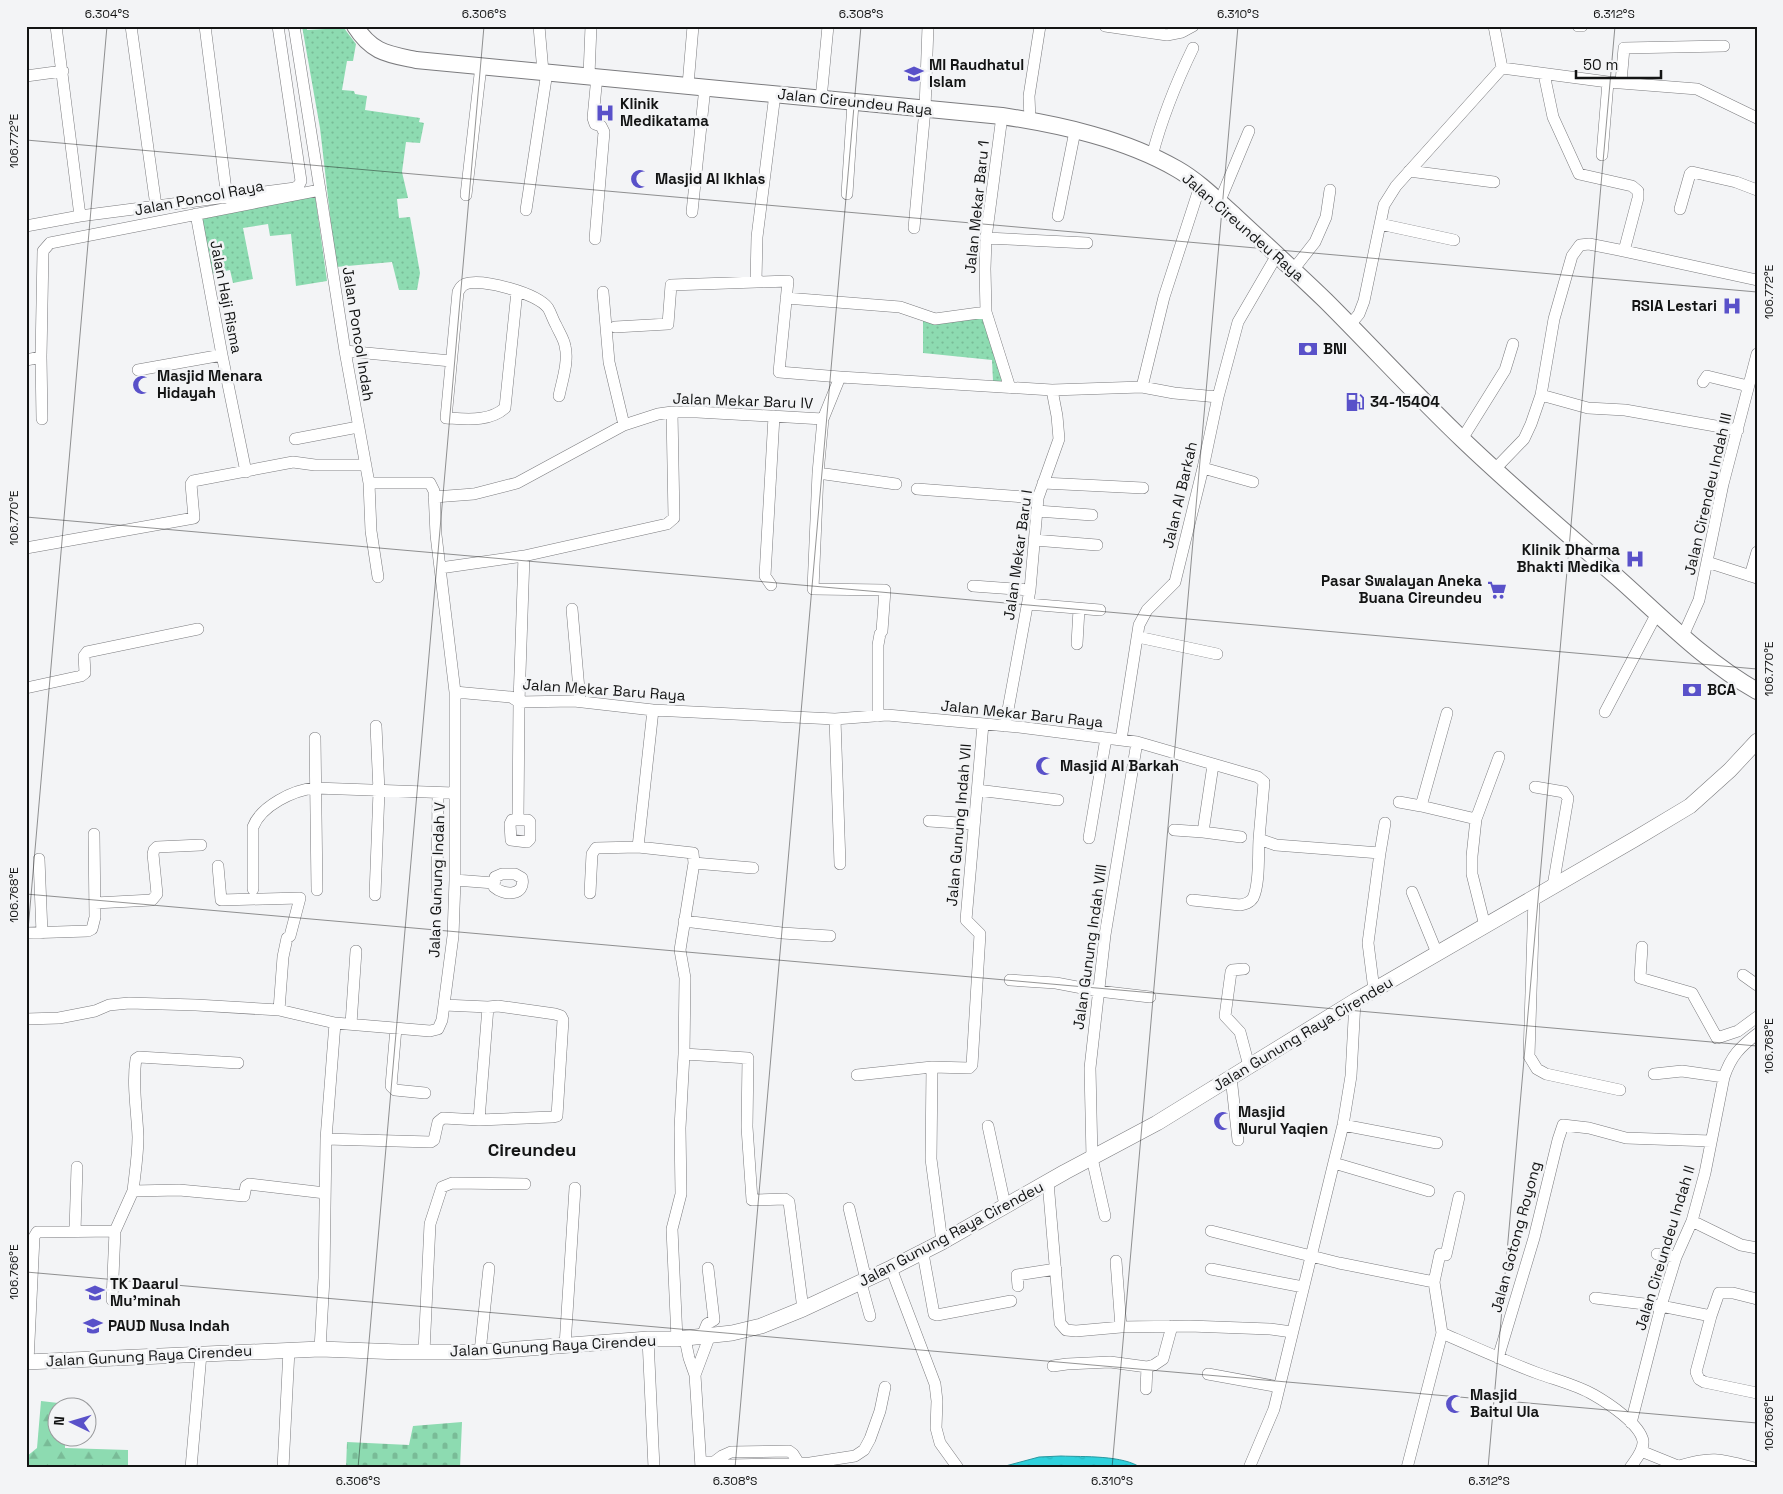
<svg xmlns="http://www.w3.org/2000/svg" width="1783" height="1494" viewBox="0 0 1783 1494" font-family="'Space Grotesk',sans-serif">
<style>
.green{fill:url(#green-dots)}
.forest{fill:url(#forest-firs)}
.cemetery{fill:url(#cemetery-stones)}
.water{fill:url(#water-ripples);stroke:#2798a0}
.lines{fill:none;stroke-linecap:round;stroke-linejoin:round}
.minor-casing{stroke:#7b7b7e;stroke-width:12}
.tertiary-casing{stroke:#7b7b7e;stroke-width:16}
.secondary-casing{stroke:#7b7b7e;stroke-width:18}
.minor{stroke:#fff;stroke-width:11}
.tertiary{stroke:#fff;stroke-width:15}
.secondary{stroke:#fff;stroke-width:16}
.ticks{fill:none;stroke:#131414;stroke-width:1;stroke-opacity:0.45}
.labels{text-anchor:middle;stroke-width:5;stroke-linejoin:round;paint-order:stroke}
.poi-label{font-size:15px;font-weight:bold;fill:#131414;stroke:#f3f4f6;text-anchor:start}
.street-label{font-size:15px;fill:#131414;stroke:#f3f4f6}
.quarter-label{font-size:18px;font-weight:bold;fill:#131414;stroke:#f3f4f6}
.neatline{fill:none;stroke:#131414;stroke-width:2}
.ticks-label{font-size:12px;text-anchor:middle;fill:#131414}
</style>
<defs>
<pattern id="green-dots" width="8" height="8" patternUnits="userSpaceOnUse" patternTransform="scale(1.25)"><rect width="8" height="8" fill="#8ddbb1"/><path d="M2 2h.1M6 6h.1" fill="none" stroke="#79bb97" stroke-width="1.8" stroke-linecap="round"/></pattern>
<pattern id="forest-firs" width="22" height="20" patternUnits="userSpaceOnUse" patternTransform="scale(1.25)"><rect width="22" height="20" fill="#8ddbb1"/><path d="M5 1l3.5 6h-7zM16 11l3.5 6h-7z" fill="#79bb97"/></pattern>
<pattern id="cemetery-stones" width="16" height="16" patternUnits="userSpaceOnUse" patternTransform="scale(1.25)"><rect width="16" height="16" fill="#8ddbb1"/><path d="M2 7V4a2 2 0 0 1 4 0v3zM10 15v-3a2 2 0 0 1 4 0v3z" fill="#79bb97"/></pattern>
<pattern id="water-ripples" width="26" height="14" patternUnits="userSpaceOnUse" patternTransform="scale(1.25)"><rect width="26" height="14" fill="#2fd1dc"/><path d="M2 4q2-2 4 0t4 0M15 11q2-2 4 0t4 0" fill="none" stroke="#29b3bc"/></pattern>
</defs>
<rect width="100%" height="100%" fill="#f3f4f6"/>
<path class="green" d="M302,26H307V30L344,28L356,44L353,61H347L342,90L354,91L355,94L367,96L365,110L420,118L419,122L424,123L420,143L406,142L402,172L408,198L397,199L399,218L410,217L420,273L417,290H399L392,262L336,267L320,128Z
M315,195L327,281L296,286L291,234L270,236L268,224L243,228L253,279L233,283L230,270L211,274L201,212Z
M982,312L1002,381H993L992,360L923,353V315Z"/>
<path class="forest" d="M41,1401L67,1404V1406H58V1436L65,1437V1448L128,1450V1468H26V1457L37,1448Z"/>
<path class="cemetery" d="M462,1422L460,1468H346L347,1442L409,1445L413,1426Z"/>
<path class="water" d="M1061,1456C1083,1457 1124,1455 1141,1468H998L1039,1457Z"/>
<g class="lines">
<g class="minor-casing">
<path id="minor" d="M56,26L80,216
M131,26L156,206
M205,26L227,198
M539,26L543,72
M1105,26L1167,35L1182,32L1193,26
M1494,26L1502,68
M1578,26H1582
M1502,68L1608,82L1697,89L1757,118
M1544,74L1553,117L1579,174L1632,186L1638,191V198L1624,251
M589,75L591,26
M26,76L63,71
M1621,82L1624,48L1724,46
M688,85L693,26
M821,99L828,26
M1002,116L986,238L985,269L986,312L1010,388
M1030,120L1029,96L1040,26
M1602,155L1608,82
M1152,156C1162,118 1176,83 1193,48
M1409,171L1494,182
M320,190L345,351L369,483L371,531L378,577
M847,194L853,103
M466,195L481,66
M1219,203L1249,131
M1680,209L1690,174L1692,172L1736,182L1757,190
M526,210L547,72
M692,212L705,87
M196,214L222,355L246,472
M1058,216L1075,131
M1380,224L1454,240
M26,226L80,216L295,188L299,185L301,181L278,26
M914,228L925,109L928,26
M986,238L1087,243
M595,239L604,132L601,126L595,124L593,118L597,76
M1293,270L1315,242L1326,217L1330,190
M756,281L757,237L775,94
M517,291L505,408C489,422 467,419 446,418L458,292C460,288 461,286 465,284C482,278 537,293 548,308C551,313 553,320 556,325C559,332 564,339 565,346C569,361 562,381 559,396
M603,292L609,362L624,425
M786,298L900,307L935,319L986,312
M1350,325L1359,314L1364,301L1384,205L1396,186L1502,68
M615,327L668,324L671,285L788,281L779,372L840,377
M345,351L451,361
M41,357L42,419
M26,360L41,357L43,251L50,243L320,190L294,26
M138,370L222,355
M1703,382L1707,376L1748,386
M1142,387L1164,297L1200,186
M1541,395L1588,408L1625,410L1738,430
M823,419L818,473L813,589L885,590L882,631L880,634L878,645V716
M295,439L358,427
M1462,439L1505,370L1513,344
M1203,468L1253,482
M1495,469L1524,439L1531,424L1541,395L1554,319L1572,256L1580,245L1589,244L1624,251L1757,280
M818,473L896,484
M1043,483L1143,488
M917,489L1038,498
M434,497L474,494L517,483L624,425L658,414L672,412H697L823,419L840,377L1052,390L1142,387L1174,393L1218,397
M1037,511L1092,515
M1034,540L1097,545
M26,548L194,518L191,484L193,481L293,462L315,465H366
M1707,562L1757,578
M440,568L524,556L667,524L674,518L672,412
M1750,576L1757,552
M771,585L765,576L774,416
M973,586L1030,590
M1028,604L1100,610
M572,609L580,701
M1138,637L1217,654
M1682,638L1699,600L1723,484L1757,354
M1077,644L1079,609
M26,688L81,676L85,673L84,656L87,652L198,629
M455,692L511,697L519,702L574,701L653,710L835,719L887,715L1019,727L1137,742L1258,777L1264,782L1259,839L1276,845L1380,853L1368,943L1374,990
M1605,712L1656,615
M1447,713L1421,806L1476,819L1472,856V874L1485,926
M835,719L840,864
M1005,726L1030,590L1038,498L1059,439L1057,416L1052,390
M315,738L317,890
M1121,740L1139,625L1147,610L1175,582L1203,468L1218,397L1238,322L1277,255
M1535,787L1564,792L1568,798L1553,886
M977,790L1058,800
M1399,802L1421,806
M1476,819L1499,757
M512,820H528L530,822V839L527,842L511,840L510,824Z
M518,820L519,702L524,556
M929,821L974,824
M1174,830L1203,832L1213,765
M1203,832L1241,837
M1089,838L1106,738
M638,847L653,710
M1380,853L1385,823
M39,859L42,933
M218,866L221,900L300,898L290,936L287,938L283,957L279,1010
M753,868L694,863L680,950L685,978L684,1054L748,1058L747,1127L752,1200L785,1199L789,1202L803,1309
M502,874H515L522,878C526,896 504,896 494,887L495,877Z
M455,880L494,883
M253,889V827C261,806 293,790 315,788L454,793
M437,890L438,793
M1412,892L1437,953
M590,893L592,854L596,848L638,847L693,853L694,863
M375,895L379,791L376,726
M1534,898L1529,1056L1537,1069L1546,1074L1620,1090
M1192,900L1240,905C1245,904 1250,903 1253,898C1260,884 1258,855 1259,839
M95,903L152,900L157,894L153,854L154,850L157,847L201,845
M684,921L782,933L830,936
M26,933L88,931L92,929L95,917L94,834
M1642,947L1640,978L1692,993L1717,1038L1738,1031L1757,1017
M1244,969L1232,970L1231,972L1225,1016L1240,1032L1249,1066
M1743,975L1757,985
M1010,980L1056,983L1098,991L1150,997
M26,1019L59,1018L95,1011L109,1005L129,1003L196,1005L279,1010L335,1023
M351,1024L356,951
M396,1028L391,1086L395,1090L425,1093
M1654,1074L1682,1071L1724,1077
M857,1075L932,1067
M1231,1077L1238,1140
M479,1120L488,1007
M1343,1125L1437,1143
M988,1126L1005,1205
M326,1139L431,1142L434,1140L438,1122L443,1118L479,1120L552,1117L557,1116L563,1020L561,1016L555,1014L498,1006L488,1007L444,1005
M1334,1163L1429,1191
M1048,1182L1060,1323L1066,1330L1076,1331L1121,1327L1116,1261
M133,1191C135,1173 138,1155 138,1137C137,1111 132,1084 136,1059L139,1057L238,1063
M849,1208L866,1280
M1105,1216L1092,1158L1090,1068L1105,935L1137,742
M1692,1221L1741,1245L1757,1248
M75,1231L77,1167
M1211,1231L1339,1263L1434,1282L1442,1333L1407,1468
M942,1242L931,1159L932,1067L969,1068L972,1065L980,934L966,920L983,724
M924,1250V1259L934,1314L937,1315L1011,1301
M1657,1254L1676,1257
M891,1268L935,1384L937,1401L936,1428L940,1443L958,1468
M1211,1269L1303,1287
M1434,1282L1440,1254L1446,1255L1459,1197
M861,1283L870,1316
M1018,1286L1017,1275L1056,1269
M1595,1298L1661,1306L1711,1316L1719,1293H1733L1757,1299
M112,1300L115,1231
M1711,1316L1696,1372L1699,1379L1704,1382L1757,1393
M1121,1327L1189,1326L1270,1329L1292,1332
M1442,1333C1474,1347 1505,1361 1537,1373C1556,1380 1577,1385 1594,1395C1608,1403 1640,1424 1643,1441C1644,1451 1635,1460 1630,1468
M702,1336L707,1324L714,1320L708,1268
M648,1339L654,1468
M677,1339L672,1229L681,1194L680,1128L684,1054
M685,1339L689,1358L695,1375L701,1468
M565,1346L575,1188
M320,1349L324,1278L326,1139L335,1023L430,1031L438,1029L442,1020L453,936L455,880V692L436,535L434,491L430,483H369
M424,1352L430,1224L442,1187L452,1183L525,1184
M480,1352L489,1268
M1498,1358L1534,1238L1558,1140L1563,1125L1589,1128L1626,1138L1711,1141
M28,1362L34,1237L37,1232L115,1231L133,1191L179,1190L244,1196L246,1186L249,1184L325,1193
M1053,1366L1067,1364L1110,1362L1147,1367L1154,1365L1163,1359L1172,1326
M1208,1374L1279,1387
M695,1375L710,1335
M1146,1389L1147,1367
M1631,1423L1661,1306L1676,1257L1692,1221L1705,1173L1724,1077C1731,1056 1740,1047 1757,1034
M1641,1451L1683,1468
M701,1462H714L729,1465L810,1463L855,1456L864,1450L870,1439L880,1411L885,1387
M714,1462L722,1456L731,1452L789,1451L793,1454L798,1462
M1679,1466C1713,1456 1720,1459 1754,1468
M191,1468L201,1354
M283,1468L289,1350
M1249,1468L1274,1409L1343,1125L1351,1076L1355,1001"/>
</g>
<g class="tertiary-casing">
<path id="tertiary" d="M26,1362L320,1349L401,1352H480L648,1339H677L732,1333L761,1326L803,1309L891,1268L942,1242L1065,1172L1157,1123L1355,1001L1635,839L1690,806L1730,770L1757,741"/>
</g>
<g class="secondary-casing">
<path id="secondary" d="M355,26C372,53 388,54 416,60L1002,116C1061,125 1125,139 1177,169C1198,181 1216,199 1234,215C1265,244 1296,272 1326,301C1372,347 1415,394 1462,439C1512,487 1565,532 1618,578C1663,618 1704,661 1757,691"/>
</g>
<use href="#minor" class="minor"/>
<use href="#tertiary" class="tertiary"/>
<use href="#secondary" class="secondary"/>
</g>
<path class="ticks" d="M26,140L1757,292M26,517L1757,669M26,894L1757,1046M26,953L107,26M26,1272L1757,1423M358,1468L484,26M735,1468L861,26M1112,1468L1238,26M1488,1468L1615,26"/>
<defs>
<g id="school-bare" transform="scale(1.5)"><path d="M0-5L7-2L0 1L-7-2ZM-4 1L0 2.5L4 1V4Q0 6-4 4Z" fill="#5951c9" stroke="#f3f4f6" stroke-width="2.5" paint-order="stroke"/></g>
<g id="hospital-bare" transform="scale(1.5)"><path d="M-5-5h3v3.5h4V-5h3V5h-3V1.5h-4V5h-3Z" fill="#5951c9" stroke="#f3f4f6" stroke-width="2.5" paint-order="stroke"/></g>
<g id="mosque-bare" transform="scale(1.5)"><path d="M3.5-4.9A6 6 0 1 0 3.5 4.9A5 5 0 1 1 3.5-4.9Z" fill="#5951c9" stroke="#f3f4f6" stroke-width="2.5" paint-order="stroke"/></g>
<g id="bank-bare" transform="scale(1.5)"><path d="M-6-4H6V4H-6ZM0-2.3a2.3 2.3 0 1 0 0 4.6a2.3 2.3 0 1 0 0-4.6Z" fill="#5951c9" stroke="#f3f4f6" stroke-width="2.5" paint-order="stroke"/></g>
<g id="fuel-bare" transform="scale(1.5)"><path d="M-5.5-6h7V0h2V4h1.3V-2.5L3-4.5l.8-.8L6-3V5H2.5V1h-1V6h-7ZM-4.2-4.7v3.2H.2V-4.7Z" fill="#5951c9" stroke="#f3f4f6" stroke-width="2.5" paint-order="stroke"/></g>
<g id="supermarket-bare" transform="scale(1.5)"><path d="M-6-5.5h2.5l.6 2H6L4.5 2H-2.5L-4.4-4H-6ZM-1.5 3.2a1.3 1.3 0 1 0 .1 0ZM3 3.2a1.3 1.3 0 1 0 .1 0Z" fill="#5951c9" stroke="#f3f4f6" stroke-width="2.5" paint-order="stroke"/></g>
</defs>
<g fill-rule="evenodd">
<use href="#school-bare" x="914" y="74"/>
<use href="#hospital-bare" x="605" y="113"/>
<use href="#mosque-bare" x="640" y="179"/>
<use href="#hospital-bare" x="1732" y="306"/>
<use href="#bank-bare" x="1308" y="349"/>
<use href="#mosque-bare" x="142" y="385"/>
<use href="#fuel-bare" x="1355" y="402"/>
<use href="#hospital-bare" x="1635" y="559"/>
<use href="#supermarket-bare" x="1497" y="590"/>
<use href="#bank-bare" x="1692" y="690"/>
<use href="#mosque-bare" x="1045" y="766"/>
<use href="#mosque-bare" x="1223" y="1121"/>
<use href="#school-bare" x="95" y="1293"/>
<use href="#school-bare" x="93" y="1326"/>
<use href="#mosque-bare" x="1455" y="1404"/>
</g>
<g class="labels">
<g class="poi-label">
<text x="929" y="70">MI Raudhatul<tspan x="929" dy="17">Islam</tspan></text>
<text x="620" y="109">Klinik<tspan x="620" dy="17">Medikatama</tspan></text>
<text x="655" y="184">Masjid Al Ikhlas</text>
<text x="1717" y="311" text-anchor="end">RSIA Lestari</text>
<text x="1323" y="354">BNI</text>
<text x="157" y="381">Masjid Menara<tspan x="157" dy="17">Hidayah</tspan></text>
<text x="1370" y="407">34-15404</text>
<text x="1620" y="555" text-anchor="end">Klinik Dharma<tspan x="1620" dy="17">Bhakti Medika</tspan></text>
<text x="1482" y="586" text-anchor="end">Pasar Swalayan Aneka<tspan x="1482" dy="17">Buana Cireundeu</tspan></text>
<text x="1707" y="695">BCA</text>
<text x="1060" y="771">Masjid Al Barkah</text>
<text x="1238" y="1117">Masjid<tspan x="1238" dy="17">Nurul Yaqien</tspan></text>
<text x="110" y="1289">TK Daarul<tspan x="110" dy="17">Mu'minah</tspan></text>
<text x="108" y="1331">PAUD Nusa Indah</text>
<text x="1470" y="1400">Masjid<tspan x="1470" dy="17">Baitul Ula</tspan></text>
</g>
<g class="street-label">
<text transform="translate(855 102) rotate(6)" y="5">Jalan Cireundeu Raya</text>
<text transform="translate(199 198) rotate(-11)" y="5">Jalan Poncol Raya</text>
<text transform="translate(977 207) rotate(-84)" y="5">Jalan Mekar Baru 1</text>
<text transform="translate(1243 227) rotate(41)" y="5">Jalan Cireundeu Raya</text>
<text transform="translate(226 297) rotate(79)" y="5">Jalan Haji Risma</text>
<text transform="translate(358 334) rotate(81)" y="5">Jalan Poncol Indah</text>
<text transform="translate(743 401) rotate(2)" y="5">Jalan Mekar Baru IV</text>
<text transform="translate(1708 494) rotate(-77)" y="5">Jalan Cirendeu Indah III</text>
<text transform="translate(1180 495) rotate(-77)" y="5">Jalan Al Barkah</text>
<text transform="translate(1018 555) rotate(-82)" y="5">Jalan Mekar Baru I</text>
<text transform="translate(604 690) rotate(4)" y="5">Jalan Mekar Baru Raya</text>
<text transform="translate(1022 714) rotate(6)" y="5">Jalan Mekar Baru Raya</text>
<text transform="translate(959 825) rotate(-85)" y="5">Jalan Gunung Indah VII</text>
<text transform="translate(437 880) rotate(-88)" y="5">Jalan Gunung Indah V</text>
<text transform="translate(1090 947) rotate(-82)" y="5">Jalan Gunung Indah VIII</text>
<text transform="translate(1303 1034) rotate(-31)" y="5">Jalan Gunung Raya Cirendeu</text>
<text transform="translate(951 1234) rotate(-28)" y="5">Jalan Gunung Raya Cirendeu</text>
<text transform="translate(1516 1237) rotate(-75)" y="5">Jalan Gotong Royong</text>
<text transform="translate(1665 1248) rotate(-73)" y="5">Jalan Cireundeu Indah II</text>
<text transform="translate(553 1346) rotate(-3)" y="5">Jalan Gunung Raya Cirendeu</text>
<text transform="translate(149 1356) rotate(-3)" y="5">Jalan Gunung Raya Cirendeu</text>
</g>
<g class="quarter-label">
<text x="532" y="1156">Cireundeu</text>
</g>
</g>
<rect width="1783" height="1494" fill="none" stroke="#f3f4f6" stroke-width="55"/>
<g transform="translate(72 1422) rotate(275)"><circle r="24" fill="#f3f4f6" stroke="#999a9c"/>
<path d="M0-4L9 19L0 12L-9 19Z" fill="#5951c9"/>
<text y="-8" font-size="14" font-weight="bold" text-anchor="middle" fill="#131414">N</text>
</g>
<path d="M1576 70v8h85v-8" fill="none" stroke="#131414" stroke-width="2.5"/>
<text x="1583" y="70" font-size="15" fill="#131414" stroke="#f3f4f6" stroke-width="4" paint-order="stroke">50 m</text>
<rect x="28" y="28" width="1728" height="1438" class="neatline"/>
<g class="ticks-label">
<text x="107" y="18">6.304°S</text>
<text x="484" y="18">6.306°S</text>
<text x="861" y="18">6.308°S</text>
<text x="1238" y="18">6.310°S</text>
<text x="1614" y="18">6.312°S</text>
<text transform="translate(14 141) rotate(-90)" y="4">106.772°E</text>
<text transform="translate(1769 292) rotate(-90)" y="4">106.772°E</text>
<text transform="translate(14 518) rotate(-90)" y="4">106.770°E</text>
<text transform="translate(1769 669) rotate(-90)" y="4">106.770°E</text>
<text transform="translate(14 895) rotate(-90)" y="4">106.768°E</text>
<text transform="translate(1769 1046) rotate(-90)" y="4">106.768°E</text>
<text transform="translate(14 1272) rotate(-90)" y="4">106.766°E</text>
<text transform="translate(1769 1423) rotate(-90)" y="4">106.766°E</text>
<text x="358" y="1485">6.306°S</text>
<text x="735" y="1485">6.308°S</text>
<text x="1112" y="1485">6.310°S</text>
<text x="1489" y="1485">6.312°S</text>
</g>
</svg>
